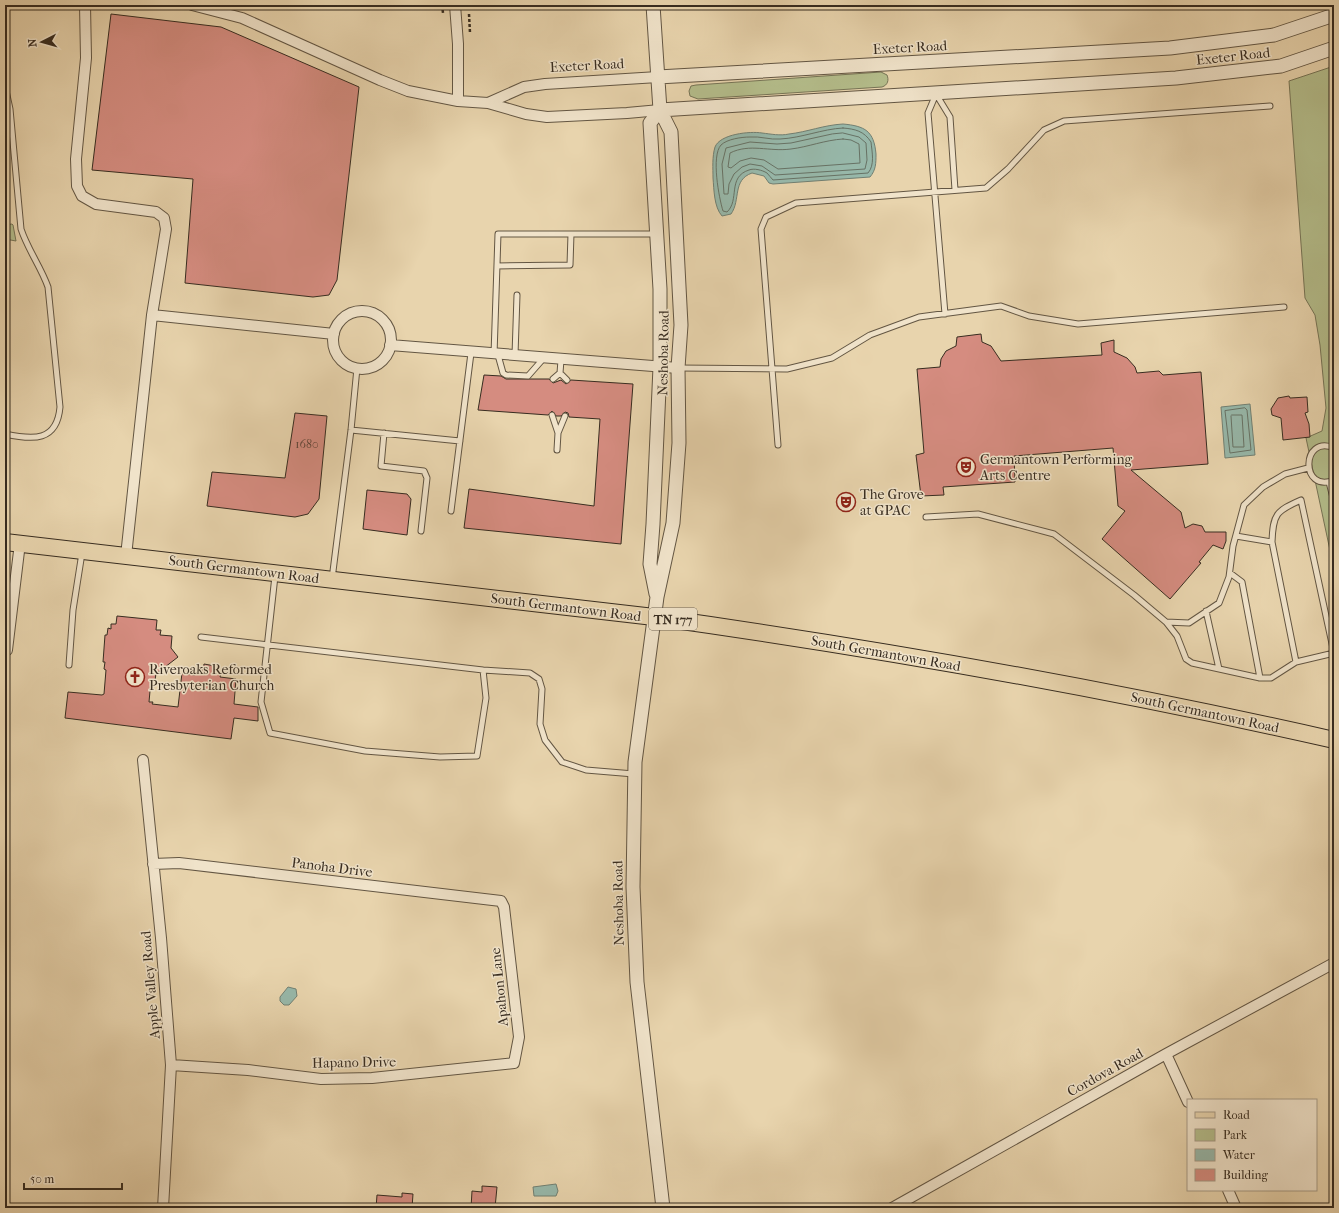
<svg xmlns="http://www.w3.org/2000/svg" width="1339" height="1213" viewBox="0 0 1339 1213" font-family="'IM FELL French Canon',serif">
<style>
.green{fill:#b4bd8b;stroke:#767456}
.water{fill:#97b8aa;stroke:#718073}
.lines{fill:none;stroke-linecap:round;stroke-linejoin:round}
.shore{stroke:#677265;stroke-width:1}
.building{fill:#d58c80;stroke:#372c20}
.service-casing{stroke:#635643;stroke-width:7}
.minor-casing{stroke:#635643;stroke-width:12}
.tertiary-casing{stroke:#635643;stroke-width:15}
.primary-casing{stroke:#372c20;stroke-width:18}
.path{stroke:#372c20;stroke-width:2.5;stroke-dasharray:3 2;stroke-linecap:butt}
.service{stroke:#f0e3ca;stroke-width:5}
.minor{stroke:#f0e3ca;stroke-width:10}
.tertiary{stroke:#f0e3ca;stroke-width:13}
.primary{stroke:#e8d4ad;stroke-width:16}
.labels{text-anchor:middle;stroke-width:3;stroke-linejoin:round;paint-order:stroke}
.number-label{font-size:12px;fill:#5e4438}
.shield{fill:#f0e3ca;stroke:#6e6353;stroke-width:1}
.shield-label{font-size:13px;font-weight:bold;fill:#372c20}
.street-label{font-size:14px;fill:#372c20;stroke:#f0e3ca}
.poi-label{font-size:14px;fill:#372c20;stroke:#f0e3ca;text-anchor:start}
</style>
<rect width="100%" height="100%" fill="#e8d4ad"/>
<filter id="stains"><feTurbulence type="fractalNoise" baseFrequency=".005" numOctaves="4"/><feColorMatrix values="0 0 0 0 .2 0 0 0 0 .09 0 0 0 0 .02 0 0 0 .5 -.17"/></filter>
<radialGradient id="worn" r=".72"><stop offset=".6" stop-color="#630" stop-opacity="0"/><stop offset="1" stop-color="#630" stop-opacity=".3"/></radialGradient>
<path class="green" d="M1334,66V569L1306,438L1322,431L1326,408L1320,345L1315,315L1305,298L1289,81Z
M881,72L887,75C889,80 888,85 882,87L698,99L690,96L689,91L691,86L696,85Z
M12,224L13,225L16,241L5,239V225Z"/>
<path class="water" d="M843,124C865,126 874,131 876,154C876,163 876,170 870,177L773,184L769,183L764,176L752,173C732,180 741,200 731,214L722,216C714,207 714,190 713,178C713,168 712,157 715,147C720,134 750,131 762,133C771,134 780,136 789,134C807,132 824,125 843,124Z
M1250,404L1255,455L1225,458L1221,407Z
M288,987L296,989L297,996L289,1005H284L280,1001V997Z
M556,1184L558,1191L556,1196H534L533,1187Z"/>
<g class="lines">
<path class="shore" d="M843,128C855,129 864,131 871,142C872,152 875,165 868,173L773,180C771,178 769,175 767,173C762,170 754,168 749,170C727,177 740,200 727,212L723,211C719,198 711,156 721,145C727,139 742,137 750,137C760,136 770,140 780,139C802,138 822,129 843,128Z
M843,133L859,137L866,143L867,160L865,169L775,175L762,166L750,164L742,167L734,174L729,184L728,194H724L722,164L726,148L750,142L777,144L791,143L832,134Z
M843,139L851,140L859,144L860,163L778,169L764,160L751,158L740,161L731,168L728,167L730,153C750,143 769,152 791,149C808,147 825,140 843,139Z
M1245,408L1247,410L1251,450L1230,453L1225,411Z
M1232,415H1242L1244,447H1233L1231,416Z"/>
</g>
<path class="building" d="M111,14L221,27L359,87L337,280L329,295L313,297L185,283L193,179L92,170Z
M981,334L982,342L991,346L1001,361L1102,355L1101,343L1114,340V352L1127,358L1135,367L1137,373L1159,371L1163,375L1201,372L1208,464L1131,470L1181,512L1185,528L1193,524L1202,526L1205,532H1226V541L1223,549L1213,545L1199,562L1201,563L1170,599L1102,539L1125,511L1118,506L1113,448L1014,456L1015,482L943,487L944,495L921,496L916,455L924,453L917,369L940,367L941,359L946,351L956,346L957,337Z
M484,375L501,376L506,379H549L553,383L561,380L566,384L571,380L633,384L621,544L464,528L469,489L594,506L600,419L569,417L568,413L565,412L561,416H556L552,411L548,415L478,410Z
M1289,396L1290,398L1307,397L1308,412L1305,413L1309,424L1310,437L1283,440L1281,418L1272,415L1271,409L1278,398Z
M295,413L327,416L319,499L308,514L295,517L207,506L212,472L285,478Z
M367,490L407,494L411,499L407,535L363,529Z
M117,616L157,620L156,630H161L160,635L172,636L171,648L178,657L156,674L155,680H151L149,702H153L152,704L178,707L182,673L195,675L196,669L203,670L204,664L215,666L214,672L221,673L220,677L236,679L234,704L258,707V721L234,718L231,739L65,718L68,692L102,695L104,694L106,670L104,669L105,662H103L105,635H107L108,628L111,629V624H116Z
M482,1186L497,1187L495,1208H471L472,1191L482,1192Z
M402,1193L413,1194L412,1208H376L377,1195L402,1197Z"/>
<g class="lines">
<g class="service-casing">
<path id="service" d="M5,86L10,109L21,229C28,250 41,267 48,287L60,407C57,442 33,440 5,434
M936,94L928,113L945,314
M936,94L950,117L955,190
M497,266L570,265L571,234
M494,355L498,234H655
M498,355L503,373L506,375L528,376L543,359
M515,355L517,295
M678,368L787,369L832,358L870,335L919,317L1001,306L1029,316L1078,324L1284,307
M560,373L561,360
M553,379L560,373L567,380
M552,415L558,433L565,416
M351,430L460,441
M384,433L381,466L424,471L427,478L421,531
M778,445L761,229L766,217L796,203L986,188L1008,169L1044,130L1064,121L1270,106
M1334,448C1301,434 1300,494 1334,480
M557,450L558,433
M1329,482L1334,502
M451,511L471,353
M926,517L978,514L1054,534L1134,595L1166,622L1189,623L1219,603L1229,577L1233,546L1244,505L1263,487L1285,474L1308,468
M1236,536L1272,542L1296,662
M1272,542C1273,514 1276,511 1301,500L1334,653
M1230,573L1242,582L1260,678
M332,579L351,430L357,368
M1206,611L1219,669
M1166,622L1177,636L1186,659L1192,663L1260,678H1271L1296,662L1334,653
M201,637L483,670L486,698L477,756L440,757L365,751L270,733L261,702L275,576
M69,665L73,610L82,553
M483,670L530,673L539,679L542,689L540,724L545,740L562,762L586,770L634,774"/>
</g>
<g class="minor-casing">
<path id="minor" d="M85,5L86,58L76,159L77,186L82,196L96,204L156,212L164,218L166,229L152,315L126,556
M192,5L242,18L380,80L408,91L458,101L488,103L526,114L547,117L627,113L660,110
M455,5L458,44V101
M488,103L524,87L545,84L658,77
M333 340a29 29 0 1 1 58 0a29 29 0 1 1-58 0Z
M152,315L334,334
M390,345L678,368
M5,650H7L20,543
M143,760L161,938L171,1065L163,1208
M153,864L179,863L501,901L504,907L519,1037L514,1063L372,1078L321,1079L248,1070L171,1065
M1166,1054L1188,1102
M1228,1190L1236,1208
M892,1208L1166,1054L1334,963"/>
</g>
<g class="tertiary-casing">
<path id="tertiary" d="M653,5L660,110L671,132L681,325L678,368L679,443L673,523L657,597L635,762L633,887L637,982L663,1208
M658,77L1170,48L1274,35L1334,15
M660,110L1176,78L1281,66L1334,48
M656,594L650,564L653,524L660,367V289L650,123L660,110"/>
</g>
<g class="primary-casing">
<path id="primary" d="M5,542L654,617C882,649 1109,689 1334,740"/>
</g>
<path class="path" d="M442,5L443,13
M469,14L470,33"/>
<use href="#service" class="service"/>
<use href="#minor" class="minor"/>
<use href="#tertiary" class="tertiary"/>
<use href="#primary" class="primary"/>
</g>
<defs>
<g id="theatre-ring" transform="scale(1)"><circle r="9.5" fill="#f0e3ca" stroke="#8f2418" stroke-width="1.5"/><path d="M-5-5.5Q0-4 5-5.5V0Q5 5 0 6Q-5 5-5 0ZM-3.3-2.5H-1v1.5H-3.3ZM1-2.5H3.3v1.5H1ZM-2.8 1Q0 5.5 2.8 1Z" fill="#8f2418"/></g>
<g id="church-ring" transform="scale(1)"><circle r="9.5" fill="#f0e3ca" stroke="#8f2418" stroke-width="1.5"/><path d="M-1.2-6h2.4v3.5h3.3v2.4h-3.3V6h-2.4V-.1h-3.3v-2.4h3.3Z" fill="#8f2418"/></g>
</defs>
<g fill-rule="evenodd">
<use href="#theatre-ring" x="966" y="467"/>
<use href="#theatre-ring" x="846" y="502"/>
<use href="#church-ring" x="135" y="677"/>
</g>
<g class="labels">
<g class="number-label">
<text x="307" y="448">1680</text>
</g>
<rect class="shield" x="649" y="608" width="48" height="22" rx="3"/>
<g class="shield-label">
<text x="673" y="624">TN 177</text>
</g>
<g class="street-label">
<text transform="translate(910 47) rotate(-3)" y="5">Exeter Road</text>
<text transform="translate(1233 56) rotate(-6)" y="5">Exeter Road</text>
<text transform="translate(587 65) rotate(-3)" y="5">Exeter Road</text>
<text transform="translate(663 353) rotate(-89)" y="5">Neshoba Road</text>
<text transform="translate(244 569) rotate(7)" y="5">South Germantown Road</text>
<text transform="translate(566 607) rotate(7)" y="5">South Germantown Road</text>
<text transform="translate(886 653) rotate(10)" y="5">South Germantown Road</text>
<text transform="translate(1205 712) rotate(12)" y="5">South Germantown Road</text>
<text transform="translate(332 867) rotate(7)" y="5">Panoha Drive</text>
<text transform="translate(618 903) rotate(-91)" y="5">Neshoba Road</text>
<text transform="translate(150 985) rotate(-95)" y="5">Apple Valley Road</text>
<text transform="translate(499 987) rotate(-96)" y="5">Apahon Lane</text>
<text transform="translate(354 1062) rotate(-1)" y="5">Hapano Drive</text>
<text transform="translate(1105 1072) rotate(-29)" y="5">Cordova Road</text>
</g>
<g class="poi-label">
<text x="980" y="464">Germantown Performing<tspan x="980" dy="16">Arts Centre</tspan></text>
<text x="860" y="499">The Grove<tspan x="860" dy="16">at GPAC</tspan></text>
<text x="149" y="674">Riveroaks Reformed<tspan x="149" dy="16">Presbyterian Church</tspan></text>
</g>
</g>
<rect width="1339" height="1213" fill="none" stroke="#e8d4ad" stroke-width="20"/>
<rect x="6" y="6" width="1327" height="1201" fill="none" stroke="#372c20" stroke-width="2"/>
<rect x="10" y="10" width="1319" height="1193" fill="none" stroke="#372c20"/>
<rect x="1187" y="1099" width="130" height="92" fill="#f0e3ca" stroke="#a69a86"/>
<rect x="1195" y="1112" width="20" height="6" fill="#e8d4ad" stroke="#a69a86"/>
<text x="1223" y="1119" font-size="12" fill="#372c20">Road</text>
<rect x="1195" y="1129" width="20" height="12" fill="#b4bd8b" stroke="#a69a86"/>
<text x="1223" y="1139" font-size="12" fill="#372c20">Park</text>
<rect x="1195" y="1149" width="20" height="12" fill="#97b8aa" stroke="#a69a86"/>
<text x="1223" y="1159" font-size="12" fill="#372c20">Water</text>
<rect x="1195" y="1169" width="20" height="12" fill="#d58c80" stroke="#a69a86"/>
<text x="1223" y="1179" font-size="12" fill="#372c20">Building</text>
<g transform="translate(42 42) rotate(264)" stroke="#f0e3ca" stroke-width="3" paint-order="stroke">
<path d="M0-3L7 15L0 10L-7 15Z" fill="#372c20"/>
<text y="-6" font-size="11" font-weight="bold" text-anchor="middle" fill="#372c20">N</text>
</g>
<path d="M24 1183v6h98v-6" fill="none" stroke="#372c20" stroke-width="2"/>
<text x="30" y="1183" font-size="12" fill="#372c20" stroke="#f0e3ca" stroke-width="3" paint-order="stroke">50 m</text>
<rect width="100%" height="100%" filter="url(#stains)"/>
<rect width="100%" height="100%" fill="url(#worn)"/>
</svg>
